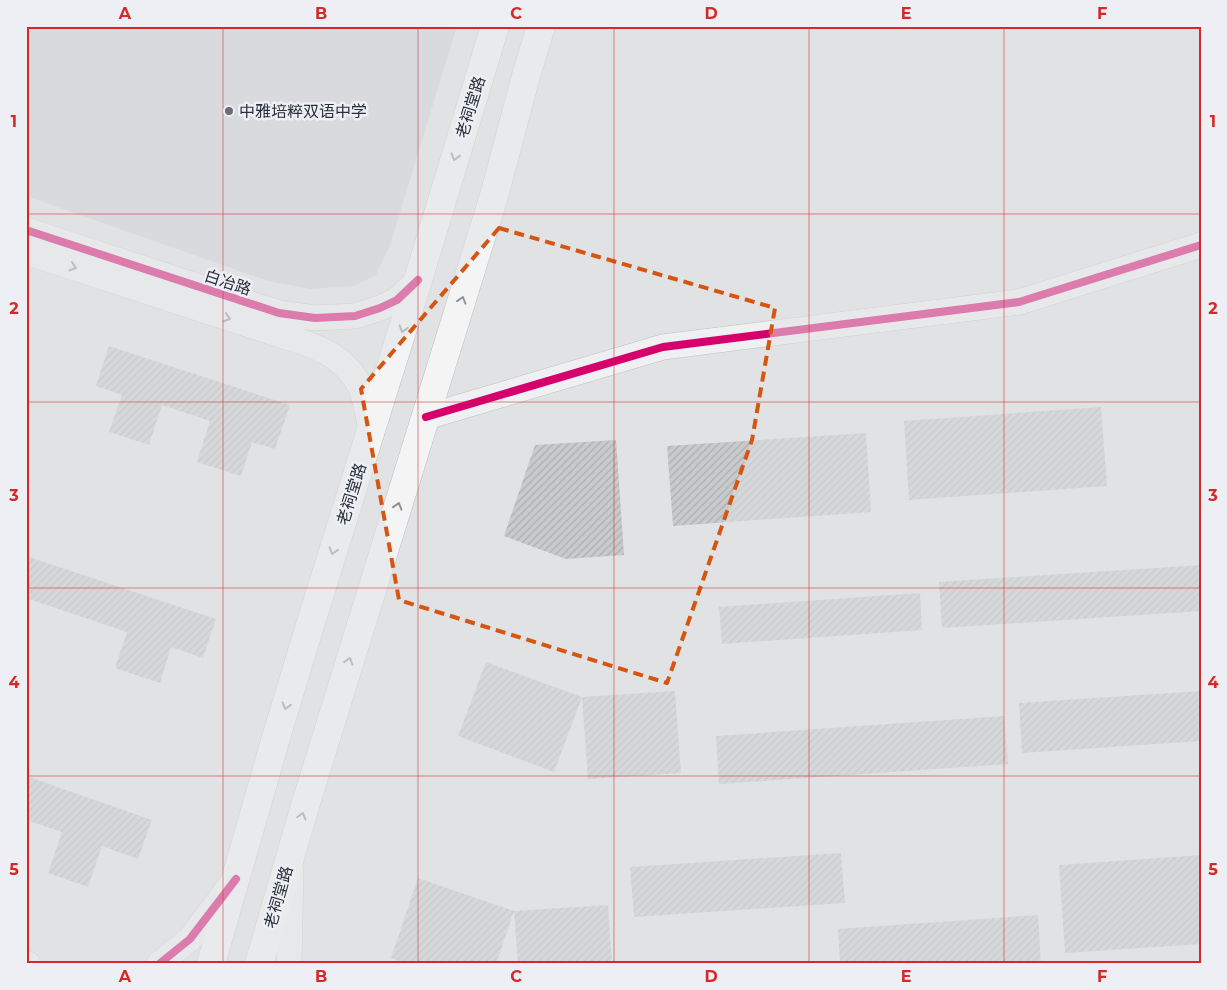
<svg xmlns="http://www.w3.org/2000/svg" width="1227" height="990" viewBox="0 0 1227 990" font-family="Montserrat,'Noto Sans SC',sans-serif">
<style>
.built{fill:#ced1d7}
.building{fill:url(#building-hatch)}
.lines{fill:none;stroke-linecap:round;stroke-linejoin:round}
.tertiary-casing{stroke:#bec0c2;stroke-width:26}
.primary-casing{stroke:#bdbfc1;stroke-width:29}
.tertiary{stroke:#eff0f1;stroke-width:25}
.primary{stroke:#f4f4f5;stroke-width:28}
.cycleway-casing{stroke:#edeff4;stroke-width:11}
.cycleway{stroke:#d6006c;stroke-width:8}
.oneway{stroke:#8e9298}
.oneway2{stroke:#8c9096}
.marked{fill:none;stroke:#d55511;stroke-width:4;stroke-dasharray:10 6;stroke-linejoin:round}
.grid{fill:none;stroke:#d62828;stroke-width:1;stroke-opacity:0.55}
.poi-dot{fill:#696e76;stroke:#edeff4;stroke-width:2}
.labels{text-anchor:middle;stroke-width:5;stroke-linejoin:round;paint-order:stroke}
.street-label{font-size:16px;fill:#292f3b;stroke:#edeff4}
.poi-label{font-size:16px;fill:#292f3b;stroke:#edeff4;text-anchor:start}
.neatline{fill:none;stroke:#d62828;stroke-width:2}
.grid-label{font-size:16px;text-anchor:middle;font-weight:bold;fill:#d62828}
</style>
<defs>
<pattern id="building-hatch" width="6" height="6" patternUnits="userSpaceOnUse" patternTransform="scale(1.25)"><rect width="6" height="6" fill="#c8cacc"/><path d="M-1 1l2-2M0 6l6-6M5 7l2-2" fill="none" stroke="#acaeb0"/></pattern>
</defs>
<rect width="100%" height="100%" fill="#e0e2e4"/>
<path class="built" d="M26,26H457L390,245L376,275L353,286L311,289L268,281L26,196Z"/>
<path class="building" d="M109,346L290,405L275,449L252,442L241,476L197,462L210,421L162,405L149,445L109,432L122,395L96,386Z
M1101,407L1107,486L909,500L904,421Z
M866,433L871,512L673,526L667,446Z
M616,440L624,555L566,559L504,536L535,445Z
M26,556L216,619L203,658L171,647L160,683L115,668L127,632L26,598Z
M1201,565V611L942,628L939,582Z
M920,593L922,630L722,644L719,607Z
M486,662L582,697L554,772L458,736Z
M675,691L681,773L588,779L582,697Z
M1201,691V741L1022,753L1019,703Z
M1004,716L1008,764L719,784L716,736Z
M26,776L152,820L138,859L102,846L88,887L48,873L62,832L26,820Z
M841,853L845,903L634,917L630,867Z
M1201,855V944L1065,953L1059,865Z
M418,878L514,911L496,964H407L391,958Z
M608,905L612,964H518L514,911Z
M1038,915L1041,964H840L838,929Z"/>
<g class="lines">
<g class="tertiary-casing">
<path id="tertiary" d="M26,230L279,313L315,318L355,316L380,308L397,300L418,280
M26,252L274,333C308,343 340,351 359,384C366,398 368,415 371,430
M426,417L663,347L1019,302L1201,245
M26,963L28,964
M159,964L190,939L232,883
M289,964L291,871"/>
</g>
<g class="primary-casing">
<path id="primary" d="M211,964L275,741L311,622L418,280L495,26
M259,964L305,806L494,196L526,76L541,26"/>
</g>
<use href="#tertiary" class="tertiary"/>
<use href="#primary" class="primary"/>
<g class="cycleway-casing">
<path id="cycleway" d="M26,230L279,313L315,318L355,316L380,308L397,300L418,280
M426,417L663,347L1019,302L1201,245
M159,964L190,939L236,879"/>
</g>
<use href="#cycleway" class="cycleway"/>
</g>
<defs><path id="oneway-chevron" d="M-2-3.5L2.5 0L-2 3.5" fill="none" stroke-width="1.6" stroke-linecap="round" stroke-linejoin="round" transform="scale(1.25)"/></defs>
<g class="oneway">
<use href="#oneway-chevron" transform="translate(455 157) rotate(107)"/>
<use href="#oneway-chevron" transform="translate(462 300) rotate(-73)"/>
<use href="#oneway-chevron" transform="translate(403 329) rotate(107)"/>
<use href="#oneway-chevron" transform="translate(398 506) rotate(-73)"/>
<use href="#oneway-chevron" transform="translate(333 551) rotate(107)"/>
<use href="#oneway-chevron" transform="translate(349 661) rotate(-73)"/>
<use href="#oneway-chevron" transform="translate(286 706) rotate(107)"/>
<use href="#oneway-chevron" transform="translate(302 816) rotate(-74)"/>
</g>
<g class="oneway2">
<use href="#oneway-chevron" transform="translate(73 267) rotate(18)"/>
<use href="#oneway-chevron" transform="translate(227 318) rotate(18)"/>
</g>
<path d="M0 0H1227V990H0ZM499,228L775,308L752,440L667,683L399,600L361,389Z" fill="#e0e2e4" fill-opacity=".55" fill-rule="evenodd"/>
<path class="marked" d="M499,228L775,308L752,440L667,683L399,600L361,389Z"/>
<path class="grid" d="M223,26V964M418,26V964M614,26V964M809,26V964M1004,26V964M26,214H1201M26,402H1201M26,588H1201M26,776H1201"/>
<circle class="poi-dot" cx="229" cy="111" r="5"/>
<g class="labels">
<g class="street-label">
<text transform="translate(470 107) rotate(-73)" y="6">老祠堂路</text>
<text transform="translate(228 282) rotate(18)" y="6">白冶路</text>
<text transform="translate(351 494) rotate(-73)" y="6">老祠堂路</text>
<text transform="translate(278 897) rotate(-74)" y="6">老祠堂路</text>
</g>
<g class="poi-label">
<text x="239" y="117">中雅培粹双语中学</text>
</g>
</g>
<rect width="1227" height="990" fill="none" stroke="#edeff4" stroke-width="55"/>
<rect x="28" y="28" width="1172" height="934" class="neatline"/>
<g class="grid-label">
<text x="125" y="19">A</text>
<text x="321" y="19">B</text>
<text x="516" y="19">C</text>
<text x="711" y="19">D</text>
<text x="906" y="19">E</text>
<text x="1102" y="19">F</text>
<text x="14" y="127">1</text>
<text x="1213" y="127">1</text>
<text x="14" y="314">2</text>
<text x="1213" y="314">2</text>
<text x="14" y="501">3</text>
<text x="1213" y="501">3</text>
<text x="14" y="688">4</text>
<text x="1213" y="688">4</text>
<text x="14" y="875">5</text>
<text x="1213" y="875">5</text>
<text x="125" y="982">A</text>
<text x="321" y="982">B</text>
<text x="516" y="982">C</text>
<text x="711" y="982">D</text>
<text x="906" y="982">E</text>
<text x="1102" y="982">F</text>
</g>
</svg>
